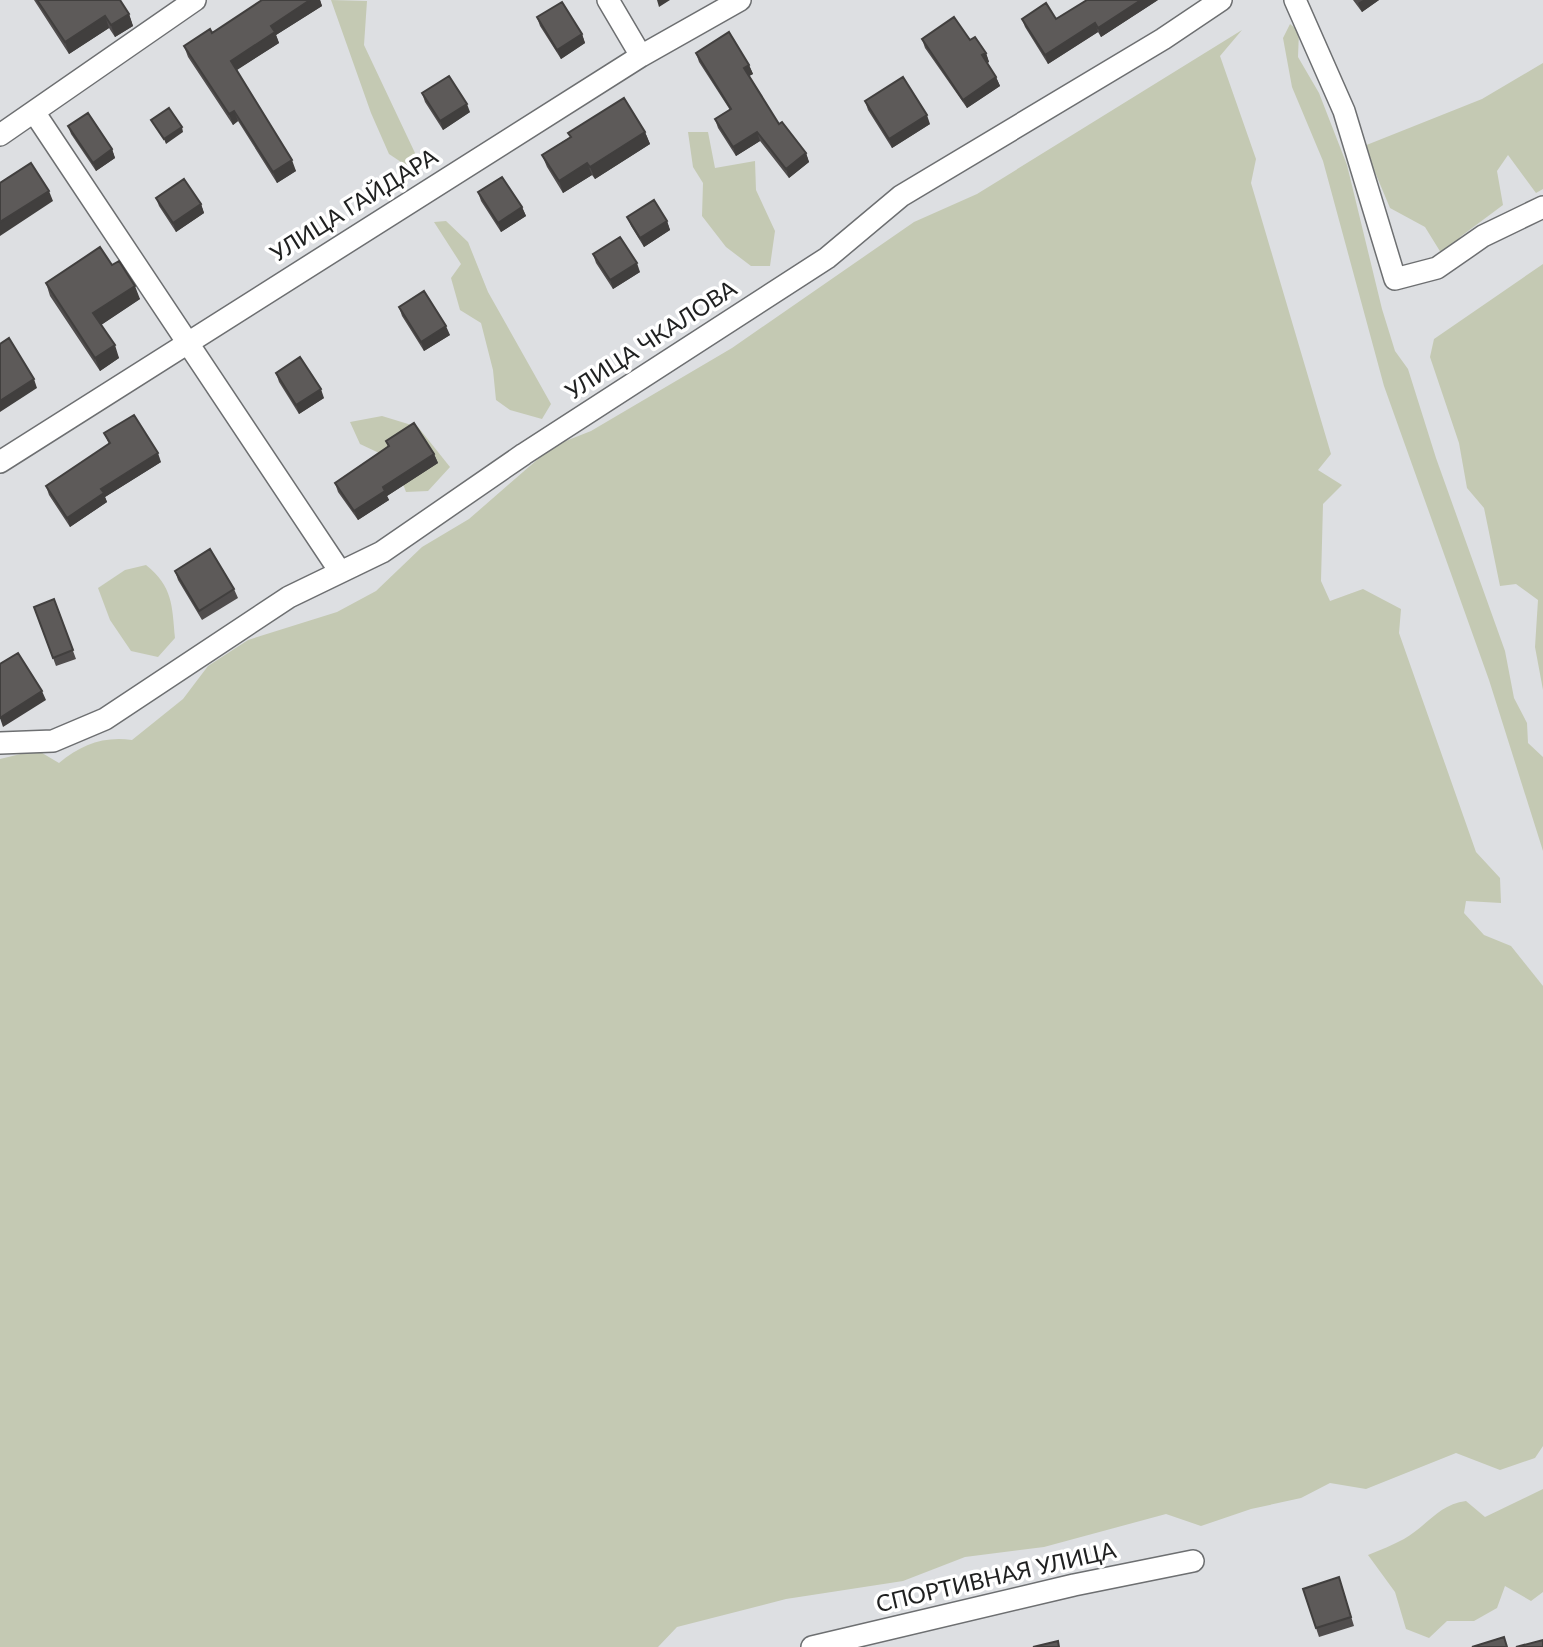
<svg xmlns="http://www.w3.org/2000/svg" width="1543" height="1647" viewBox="0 0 1543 1647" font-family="Lato,sans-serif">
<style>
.green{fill:#c4c9b3}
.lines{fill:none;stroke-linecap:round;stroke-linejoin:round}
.minor-casing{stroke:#6d6f71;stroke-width:24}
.minor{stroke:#fff;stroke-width:21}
.wall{fill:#504d4d}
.shaded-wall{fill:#413f3e}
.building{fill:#5d5a59;stroke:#413f3e;stroke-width:2}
.labels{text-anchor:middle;stroke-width:7;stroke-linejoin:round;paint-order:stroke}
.street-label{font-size:23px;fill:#1f2020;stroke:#fff}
</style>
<rect width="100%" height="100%" fill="#dddfe2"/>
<path class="green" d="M331,0L367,1L364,45L415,153L413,170L389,154L371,113Z
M1290,24L1299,31L1298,57L1319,93L1347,165L1382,309L1395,351L1408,369L1436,458L1505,651L1514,698L1527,723L1528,743L1543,757V851L1489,680L1384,386L1323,161L1292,87L1283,38Z
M1242,30L1220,56L1256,159L1251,183L1331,454L1318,470L1342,485L1323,504L1321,581L1330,601L1363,589L1401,609L1399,633L1476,852L1500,878L1501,903L1466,901L1464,913L1484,935L1511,946L1543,986V1446L1535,1458L1500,1470L1456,1453L1366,1489L1330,1483L1301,1498L1251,1509L1201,1526L1166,1514L1044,1547L965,1557L903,1581L786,1599L677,1627L658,1647H0V759L37,750L59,763C81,745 103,736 132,740L183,699L208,666L248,640L337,612L376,591L422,547L469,519L553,446L591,431L732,348L914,222L977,194Z
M1543,63V189L1536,193L1508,155L1497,171L1503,205L1460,237L1451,269L1425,227L1390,208L1364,146L1482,99Z
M688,132H708L715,168L755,161L756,190L775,231L770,266H751L726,247L702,216L703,183L693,167Z
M446,221L468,242L488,292L551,404L542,419L510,410L496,400L493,370L481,323L460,310L451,278L461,264L434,222Z
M1543,264V690L1535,647L1538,600L1516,584L1500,586L1484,508L1467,488L1459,443L1430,357L1434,339Z
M382,416L418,427L450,467L428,491L406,492L394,460L360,444L350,422Z
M146,565C173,587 172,605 175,638L158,657L131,651L110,620L98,588L125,570Z
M1543,1489V1592L1531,1601L1505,1586L1497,1608L1474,1621H1447L1429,1638L1406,1629L1395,1592L1368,1555C1380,1550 1393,1545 1404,1539C1427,1526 1439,1504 1466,1501L1485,1517Z"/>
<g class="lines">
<g class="minor-casing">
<path id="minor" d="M608,0L641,56
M1295,0L1344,111L1395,279L1437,268L1483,236L1543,207
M34,112L339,570
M0,135L195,0
M0,462L641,56L740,0
M0,743L53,741L105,719L289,597L382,552L524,454L827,258L901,196L1163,39L1221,0
M812,1647L1074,1585L1193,1561"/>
</g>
<use href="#minor" class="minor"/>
</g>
<path class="wall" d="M34,0H120L129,14L133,26L115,37L109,28L69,54Z
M262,0H320L322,6L276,35L279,43L236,70L296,171L277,183L238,121L233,125L188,57L184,46L212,33Z
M1158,0L1101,37L1098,32L1048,64L1025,27L1022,19H1056Z
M1353,0H1379L1362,12Z
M537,17L582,34L585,43L561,59L540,26Z
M922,39L970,40L986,53L989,62L987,63L996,77L1000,86L967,108L925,48Z
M696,53L749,65L753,74L749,76L779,124L806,153L809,162L789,178L760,141L736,156L718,128L715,119L730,110L699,62Z
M422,93L470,112L443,130L425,102Z
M865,101L930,124L892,148L868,110Z
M68,126L112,149L115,158L96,171L71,134Z
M645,132L650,144L595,179L592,175L563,193L547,167L542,155L570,137L568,133Z
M478,192L522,207L526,216L501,232L481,201Z
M156,198L201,204L204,213L176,232L159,206Z
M627,217L667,221L670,230L644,247L631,226Z
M593,254L640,272L613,289L596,263Z
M112,265L140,299L101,325L119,358L100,371L50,296L46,283Z
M399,307L450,335L424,351L402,316Z
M276,373L324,398L299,414L279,382Z
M104,433L161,462L105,497L107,502L70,527L49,495L46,486L109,444Z
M386,441L434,454L438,463L387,496L389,500L358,520L338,492L335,483L388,447Z
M175,571L234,589L238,598L202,620L178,580Z
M54,599L76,659L56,666L34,607Z
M1339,1577L1354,1626L1319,1637L1303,1589Z"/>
<path class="shaded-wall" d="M310,0H320L322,6L276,35L279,43L234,72L231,61L271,26Z
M657,0H670L659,7Z
M1141,0H1158L1101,37L1098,28Z
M1363,0H1379L1362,12L1358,3Z
M129,14L133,26L115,37L111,25Z
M105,16L109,28L69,54L65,42Z
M1095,23L1098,32L1048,64L1045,55Z
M582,34L585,43L561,59L557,50Z
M986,53L989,62L985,64L982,55Z
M749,65L753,74L747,77L744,68Z
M996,77L1000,86L967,108L963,100Z
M467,104L470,112L443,130L440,121Z
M234,111L238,121L233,125L229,114Z
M927,115L930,124L892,148L889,139Z
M182,127L183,132L166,144L164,139Z
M645,132L650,144L595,179L590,167Z
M757,132L760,141L736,156L733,147Z
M112,149L115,158L96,171L93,163Z
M806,153L809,162L789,178L786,169Z
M292,160L296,171L277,183L273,172Z
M587,163L592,175L563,193L559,181Z
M49,191L53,201L0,236V222Z
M201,204L204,213L176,232L173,223Z
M522,207L526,216L501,232L498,223Z
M667,221L670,230L644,247L640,238Z
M637,263L640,272L613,289L610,280Z
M135,286L140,299L98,327L93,313Z
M446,326L450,335L424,351L421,342Z
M115,345L119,358L100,371L95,358Z
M34,379L37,388L0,412V401Z
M321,389L324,398L299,414L296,405Z
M158,453L161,462L105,497L107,502L70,527L67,518L101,489Z
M434,454L438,463L387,496L389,500L358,520L354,511L383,487Z
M42,691L46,700L3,727L0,718Z"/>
<path class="building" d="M37,0H120L129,14L111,25L105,16L65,42Z
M262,0H310L271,26L275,32L231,61L292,160L273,172L234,111L229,114L184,46L210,29L212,33Z
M1087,0H1141L1098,28L1095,23L1045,55L1022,19L1046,3L1056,19Z
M562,2L582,34L557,50L537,17Z
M954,17L970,40L975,37L986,53L982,55L996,77L963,100L922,39Z
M729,32L749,65L744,68L779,124L782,122L806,153L786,169L757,132L733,147L715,119L731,109L696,53Z
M449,76L467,104L440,121L422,93Z
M903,77L927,115L889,139L865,101Z
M624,98L645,132L590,167L587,163L559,181L542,155L571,137L568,133Z
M169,108L182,127L164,139L151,120Z
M88,113L112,149L93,163L68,126Z
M31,163L49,191L0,222V183Z
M502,177L522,207L498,223L478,192Z
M184,179L201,204L173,223L156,198Z
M654,200L667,221L640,238L627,217Z
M620,237L637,263L610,280L593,254Z
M100,247L112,265L119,261L135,286L93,313L115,345L95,358L46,283Z
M424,291L446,326L421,342L399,307Z
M9,338L34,379L0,401V344Z
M300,357L321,389L296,405L276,373Z
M134,415L158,453L101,489L104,493L67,518L46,486L110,443L104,433Z
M414,423L434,454L383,487L385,491L354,511L335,483L389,446L386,441Z
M210,549L234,589L199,611L175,571Z
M54,599L73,650L53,658L34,607Z
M18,653L42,691L0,718V664Z
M1339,1577L1351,1617L1316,1628L1303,1589Z
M1504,1637L1507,1647H1472Z
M1543,1640V1647H1516Z
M1058,1641L1059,1647H1033Z"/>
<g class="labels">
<g class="street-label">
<text transform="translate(354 205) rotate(-32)" y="8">УЛИЦА ГАЙДАРА</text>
<text transform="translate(651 340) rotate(-33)" y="8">УЛИЦА ЧКАЛОВА</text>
<text transform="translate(996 1577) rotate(-13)" y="8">СПОРТИВНАЯ УЛИЦА</text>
</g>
</g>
</svg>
